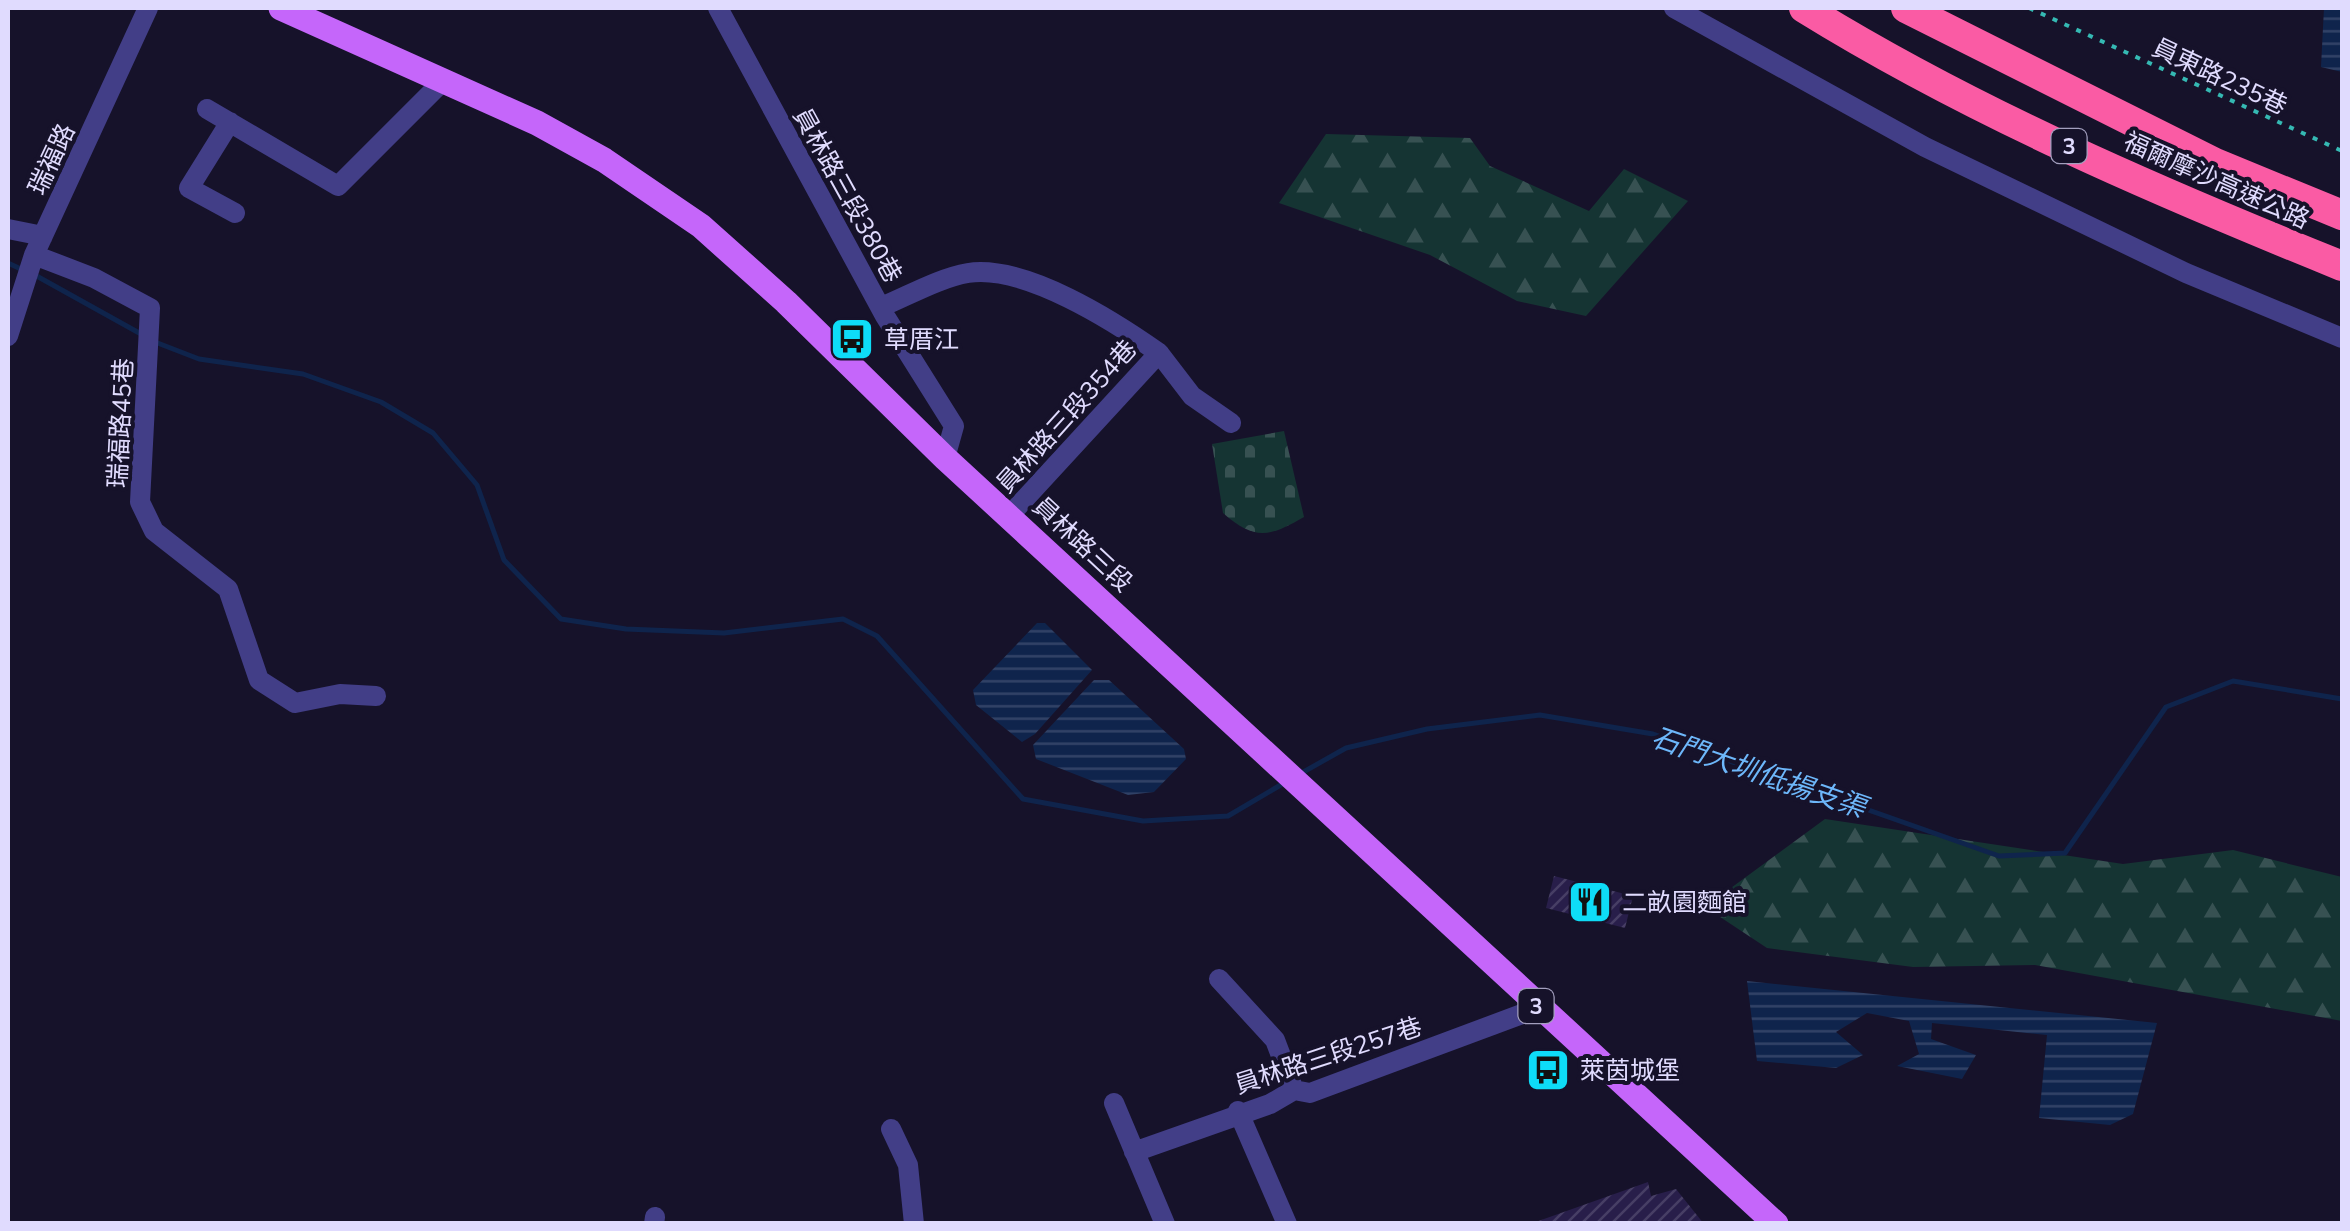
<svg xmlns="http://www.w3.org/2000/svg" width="2350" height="1231" viewBox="0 0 2350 1231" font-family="'Nunito Sans','Noto Sans TC',sans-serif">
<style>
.forest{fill:url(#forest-firs)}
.cemetery{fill:url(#cemetery-stones)}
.water{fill:url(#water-rules)}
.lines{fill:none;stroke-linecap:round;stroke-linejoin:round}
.stream{stroke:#0f244c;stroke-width:5}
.building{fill:url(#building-hatch)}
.path{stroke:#35b9b3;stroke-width:4;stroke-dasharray:5 8;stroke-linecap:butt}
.minor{stroke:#423e87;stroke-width:20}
.major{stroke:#c566fa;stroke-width:25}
.highway{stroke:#fa5ba4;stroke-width:30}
.labels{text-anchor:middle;stroke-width:8;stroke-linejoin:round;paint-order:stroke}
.shield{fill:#16122a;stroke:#a39fbe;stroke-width:2.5}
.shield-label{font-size:22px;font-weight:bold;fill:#e0dbfe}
.street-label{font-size:25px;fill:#e0dbfe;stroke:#16122a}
.poi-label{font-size:25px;fill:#e0dbfe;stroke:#16122a;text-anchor:start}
.water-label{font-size:28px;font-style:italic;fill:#6db7fa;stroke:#16122a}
</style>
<defs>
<pattern id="forest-firs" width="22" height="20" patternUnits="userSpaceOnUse" patternTransform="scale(2.5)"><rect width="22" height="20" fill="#153433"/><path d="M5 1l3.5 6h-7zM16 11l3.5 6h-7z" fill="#375152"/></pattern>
<pattern id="cemetery-stones" width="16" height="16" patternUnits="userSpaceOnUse" patternTransform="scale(2.5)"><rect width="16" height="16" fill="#153433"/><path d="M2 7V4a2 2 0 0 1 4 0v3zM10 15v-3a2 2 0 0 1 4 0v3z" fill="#375152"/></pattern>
<pattern id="water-rules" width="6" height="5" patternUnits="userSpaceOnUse" patternTransform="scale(2.5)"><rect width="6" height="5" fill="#0f244c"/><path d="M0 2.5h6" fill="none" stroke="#324367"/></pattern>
<pattern id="building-hatch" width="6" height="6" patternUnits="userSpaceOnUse" patternTransform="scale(2.5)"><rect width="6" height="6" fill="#281e4a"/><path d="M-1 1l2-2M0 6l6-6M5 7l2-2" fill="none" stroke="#473e65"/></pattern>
</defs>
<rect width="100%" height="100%" fill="#16122a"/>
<path class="forest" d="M1326,134L1470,138L1490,166L1589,211L1624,169L1688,201L1586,316L1517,301L1430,255L1279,203Z
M1825,819L2123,864L2233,850L2342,877V1021L2035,965L1913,967L1767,948L1705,907Z"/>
<path class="cemetery" d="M1284,431L1304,517C1269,537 1255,541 1223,513L1212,444Z"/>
<path class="water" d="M2324,8H2342V72L2321,67Z
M1037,623H1045L1092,670L1035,734L1022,742L976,705L973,690Z
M1094,680H1109L1184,749L1186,759L1154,792L1128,795L1036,759L1033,745Z
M1747,981L2157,1023L2133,1114L2110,1125L2039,1118L2047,1035L1932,1023L1931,1039L1976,1055L1962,1079L1897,1066L1919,1054L1909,1021L1867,1013L1836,1032L1863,1055L1836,1068L1757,1061Z"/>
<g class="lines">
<path class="stream" d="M8,263L23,270
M33,274L141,334
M155,342L199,359L303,374L381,402L433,433L477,485L504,560L561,619L626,629L724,633L843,619L877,636L1023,799L1143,821L1228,816L1284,783
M1298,775L1346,748L1427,729L1540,715L1653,734L1999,856L2065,853L2166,707L2233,681L2342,699"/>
</g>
<path class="building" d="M1554,876L1633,896L1625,928L1546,908Z
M1648,1182L1651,1196L1676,1189L1704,1224H1530Z"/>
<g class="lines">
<path class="path" d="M2029,8L2342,151"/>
<path class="minor" d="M718,8L885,316L954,426L945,458
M1674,8L1925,147L2186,273L2342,338
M207,109L338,186L442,82
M230,122L189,188L235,213
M8,229L43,236
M34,255L94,278L150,308L140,502L154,531L228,589L259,680L295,703L340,694L376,696
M881,307C908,296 939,278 968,273C1025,264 1115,322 1159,353L1009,516
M8,336L34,255L148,8
M1159,353L1192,396L1231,423
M1219,979L1275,1040L1294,1090
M1114,1103L1165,1224
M1238,1111L1287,1224
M891,1129L908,1165L914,1224
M1134,1152L1270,1104L1294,1090L1310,1093L1538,1008
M654,1224L655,1217"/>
<path class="major" d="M281,8L537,123L604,160L701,226L786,302L945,458L1776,1224"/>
<path class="highway" d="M1804,8C1972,112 2159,192 2342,266
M1906,8L2215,163L2342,215"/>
</g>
<defs>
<g id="bus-square" transform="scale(2.25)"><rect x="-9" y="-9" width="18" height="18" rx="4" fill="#0edcf7" stroke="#16122a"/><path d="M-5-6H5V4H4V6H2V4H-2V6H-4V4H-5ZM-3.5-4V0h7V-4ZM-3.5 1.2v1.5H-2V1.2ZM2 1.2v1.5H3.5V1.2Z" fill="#111"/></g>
<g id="restaurant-square" transform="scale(2.25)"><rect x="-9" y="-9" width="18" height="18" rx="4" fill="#0edcf7" stroke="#16122a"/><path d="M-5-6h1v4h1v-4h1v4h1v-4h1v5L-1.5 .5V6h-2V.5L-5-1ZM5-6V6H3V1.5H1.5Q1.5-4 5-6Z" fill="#111"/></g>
</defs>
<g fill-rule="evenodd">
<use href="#bus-square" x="852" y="339"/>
<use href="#restaurant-square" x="1590" y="902"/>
<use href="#bus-square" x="1548" y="1070"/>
</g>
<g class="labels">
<g class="shield">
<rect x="2051.5" y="129" width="35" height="34" rx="8"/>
<rect x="1518.5" y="989" width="35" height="34" rx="8"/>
</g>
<g class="shield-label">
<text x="2069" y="154">3</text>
<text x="1536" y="1014">3</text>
</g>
<g class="street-label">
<text transform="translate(2220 76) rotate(25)" y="9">員東路235巷</text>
<text transform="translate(51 159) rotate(-65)" y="9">瑞福路</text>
<text transform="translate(2217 180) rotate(24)" y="9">福爾摩沙高速公路</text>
<text transform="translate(848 195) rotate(61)" y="9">員林路三段380巷</text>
<text transform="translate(1066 416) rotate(-48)" y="9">員林路三段354巷</text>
<text transform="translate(120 423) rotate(-87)" y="9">瑞福路45巷</text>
<text transform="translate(1083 544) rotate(43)" y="9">員林路三段</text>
<text transform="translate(1328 1055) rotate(-18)" y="9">員林路三段257巷</text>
</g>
<g class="poi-label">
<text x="884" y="348">草厝江</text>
<text x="1622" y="911">二畝園麵館</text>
<text x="1580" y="1079">萊茵城堡</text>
</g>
<g class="water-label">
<text transform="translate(1759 772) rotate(19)" y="10">石門大圳低揚支渠</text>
</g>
</g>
<rect width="2350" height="1231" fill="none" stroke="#e0dbfe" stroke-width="20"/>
</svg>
